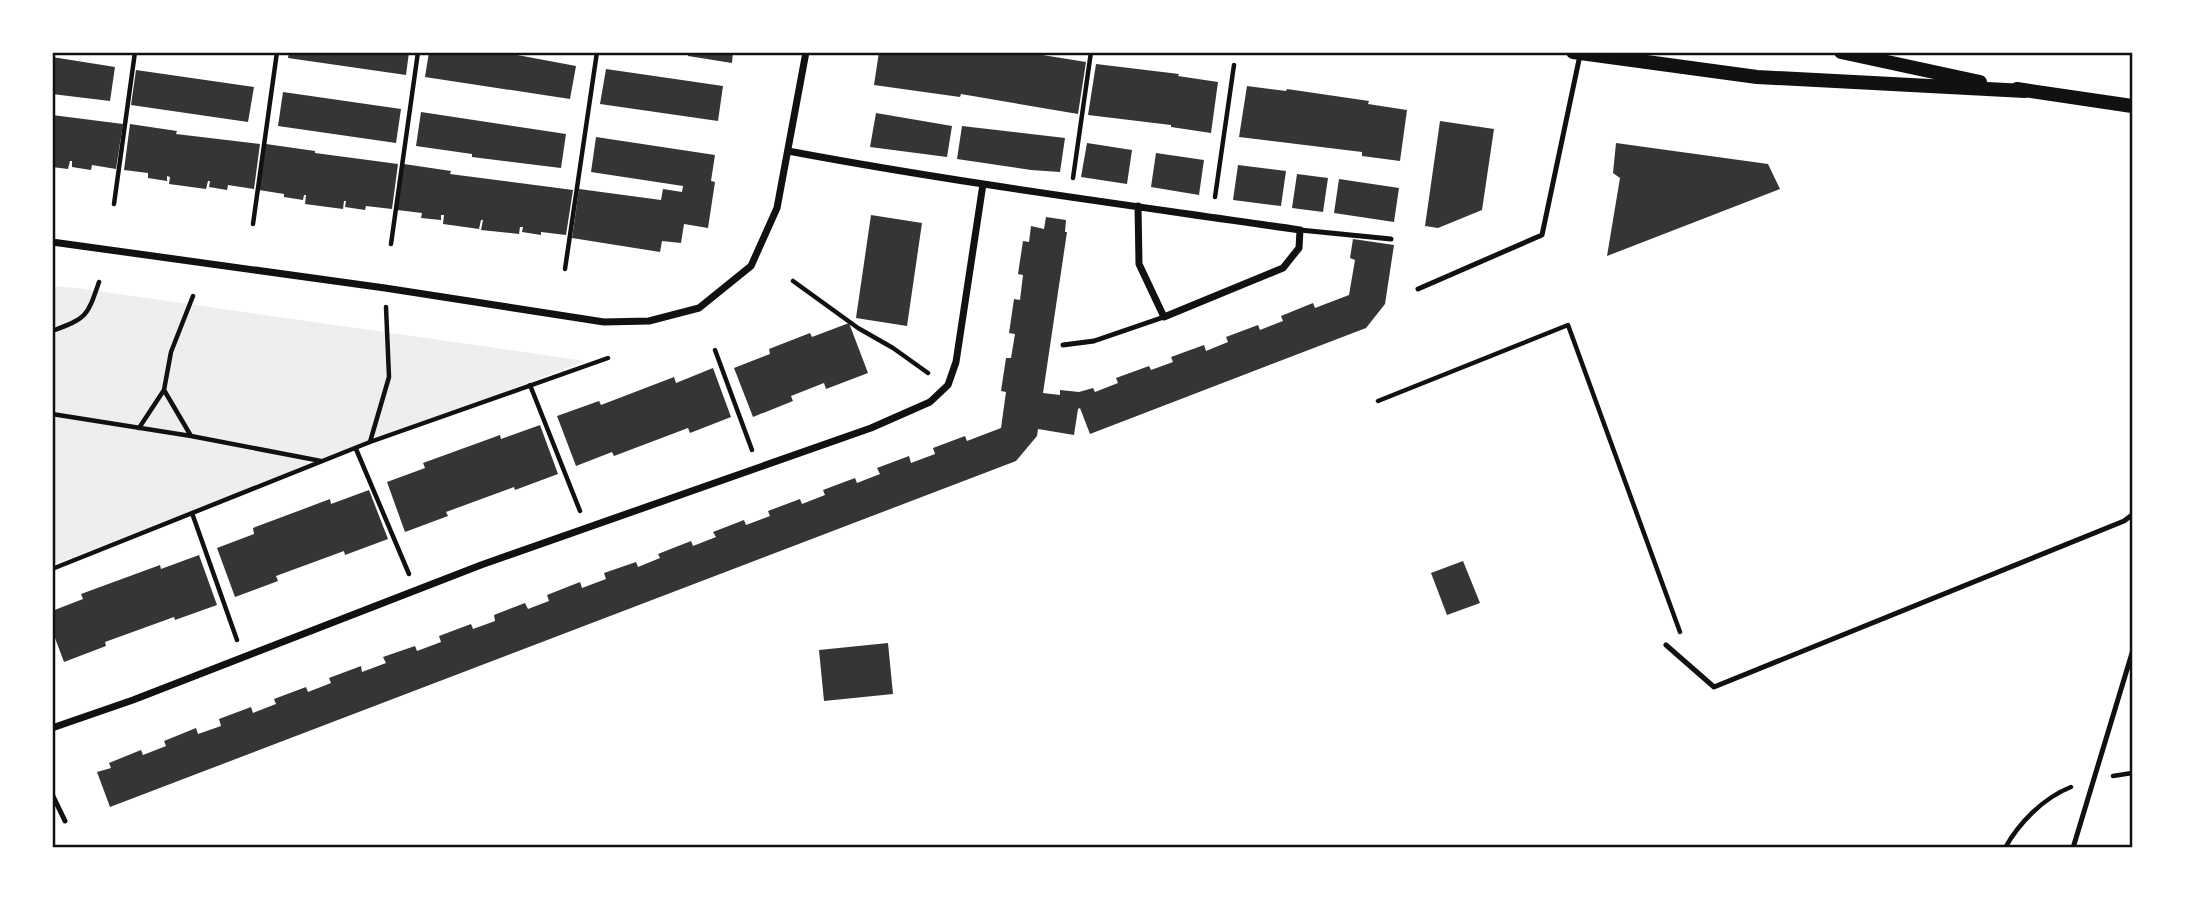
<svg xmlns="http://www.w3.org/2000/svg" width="2185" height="900" viewBox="0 0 2185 900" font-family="'DejaVu Sans',sans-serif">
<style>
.green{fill:#eee}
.building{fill:#353535}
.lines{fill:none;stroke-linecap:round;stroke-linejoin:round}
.path{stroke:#111;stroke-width:4.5}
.service{stroke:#111;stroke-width:5}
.minor{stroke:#111;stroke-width:7}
.secondary{stroke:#111;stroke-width:14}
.neatline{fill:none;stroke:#111;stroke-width:2.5}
</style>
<rect width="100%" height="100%" fill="#fff"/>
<path class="green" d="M53,286L77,288L586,361L53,565Z"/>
<path class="building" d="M289,52H409L406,75L288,58Z
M429,52H501L576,66L570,99L425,77Z
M689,52H733L732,63L688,56Z
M879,52H1024L1086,62L1078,114L961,94L960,97L874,85Z
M52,57L115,67L110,101L52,94Z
M1096,64L1179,74L1178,76L1218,82L1211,133L1171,127V125L1088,115Z
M606,69L723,86L718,121L600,104Z
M136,70L254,87L248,122L131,105Z
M1247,86L1286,91L1287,89L1369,101L1368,104L1407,110L1400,161L1362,156V152L1239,137Z
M283,92L401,109L396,143L278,126Z
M421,112L566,134L561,168L472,157V154L416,146Z
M876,113L952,126L947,157L870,147Z
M52,115L123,124L116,169L92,165L91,170L72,167V161H70L68,169L52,167Z
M1440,121L1494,129L1482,210L1438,228L1425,226Z
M130,124L177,131L176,134L260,144L254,189L228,185L227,190L209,187L210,181H208L206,189L169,184L170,177L167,176V181L148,178V173L124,170Z
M962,126L1065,138L1060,172L1031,170L957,159Z
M596,137L715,155L711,181L715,182L708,228L684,224L681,243L662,241L660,252L572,238L579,189L661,200L663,189L682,192L683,186L591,172Z
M1087,143L1132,150L1127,184L1081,177Z
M1616,143L1768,164L1780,189L1607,256L1620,178L1613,173Z
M266,144L315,151V153L398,164L392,209L366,206L365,210L345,207L346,201H344L343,209L305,204L306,195H304L303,200L284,197V194L259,190Z
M1156,153L1204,160L1199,195L1151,187Z
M404,164L451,171L450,174L573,190L566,235L541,232V235L522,232L523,227H520L519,234L481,230L483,220H481L479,229L443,224L444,215H441V220L421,218L422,213L397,210Z
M1238,165L1286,171L1281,206L1233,200Z
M1297,174L1328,178L1323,212L1292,208Z
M1339,179L1399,188L1394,222L1334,213Z
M871,215L922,223L907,326L856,318Z
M1046,217L1066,220L1065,232H1067L1043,393L1060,395V390L1079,392L1093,388L1095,392L1118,383L1116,378L1149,366L1151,370L1173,362L1171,357L1204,345L1206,351L1228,342L1226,337L1258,325L1260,330L1283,321L1281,316L1313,303L1315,308L1349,295L1355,260L1350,258L1353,239L1394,245L1385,304L1366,328L1090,434L1080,408L1078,409L1074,435L1038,429L1037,436L1016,461L110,807L97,772L111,768L109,763L141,750L143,755L166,746L164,741L196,728L198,734L221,726L219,719L251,707L253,713L276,704L274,699L306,687L308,692L331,683L329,678L361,666L362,672L386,663L383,657L415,646L417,651L441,642L439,636L471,624L473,629L495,621L494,615L525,603L528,609L549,601L547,595L580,582L582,588L606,579L604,573L636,562L638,567L660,558L658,554L691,541L693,546L716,537L713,532L744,520L746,525L770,516L768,511L800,499L802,504L825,495L823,490L855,478L857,483L880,474L877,468L909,456L911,463L935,454L933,448L965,436L967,441L1001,428L1006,392L1001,391L1006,358H1011L1015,334L1009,333L1014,299L1020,300L1023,275L1018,274L1023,241L1029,242L1031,226L1044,229Z
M849,323L868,373L826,389L824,383L791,396L793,401L753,417L734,368L770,354L769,349L810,333L812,337Z
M713,368L731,417L690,433L688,428L614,456L612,452L576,466L557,416L599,401L601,405L674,377L676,383Z
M540,425L558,474L515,490L514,487L446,512L448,516L405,532L387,482L425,468L423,463L500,435L501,439Z
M369,490L388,539L345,555L344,551L276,576L278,581L235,597L217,548L254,534L253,528L330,499L331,504Z
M199,555L217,605L175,620L174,617L105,642L106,646L64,662L52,630V611L83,599L81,594L160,565L161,569Z
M1463,561L1480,603L1447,615L1431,573Z
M888,643L893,694L824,701L819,650Z"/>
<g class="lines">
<path class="path" d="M1073,178L1091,52
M1215,197L1234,65
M114,204L135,52
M253,224L277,52
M391,244L418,52
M565,269L597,52
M793,281L858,328L893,348L928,373
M52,331C87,318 87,317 99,282
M715,350L752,450
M530,385L580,511
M1378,401L1568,325L1680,632
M52,414L191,436L321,461
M139,428L164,390
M191,436L164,390L171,352L193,296
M370,442L389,377L386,307
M356,449L409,574
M192,513L237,640
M52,569L370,442L608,358
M2113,776L2132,773
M2005,848C2019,823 2043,798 2071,787"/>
<path class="service" d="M1300,230L1391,239
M1418,289L1542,235L1580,55
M1063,345L1094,341L1164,317
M1666,645L1714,687L2124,521L2132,515
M52,794L65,821
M2073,848L2132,653"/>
<path class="minor" d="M788,151C958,183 1129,205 1300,230L1299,248L1283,268L1164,317L1139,264L1138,206
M52,242L385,288L604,322L649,321L699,308L751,266L777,208L806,52
M52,728L133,700L481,565L871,428L930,402L948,385L956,362L983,184"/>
<path class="secondary" d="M1573,52L1757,77L2025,91
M1841,52L1980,82
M2017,89L2132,106"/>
</g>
<rect width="2185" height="900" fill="none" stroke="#ffffff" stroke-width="108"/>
<rect x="54" y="54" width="2077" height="792" class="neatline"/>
</svg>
